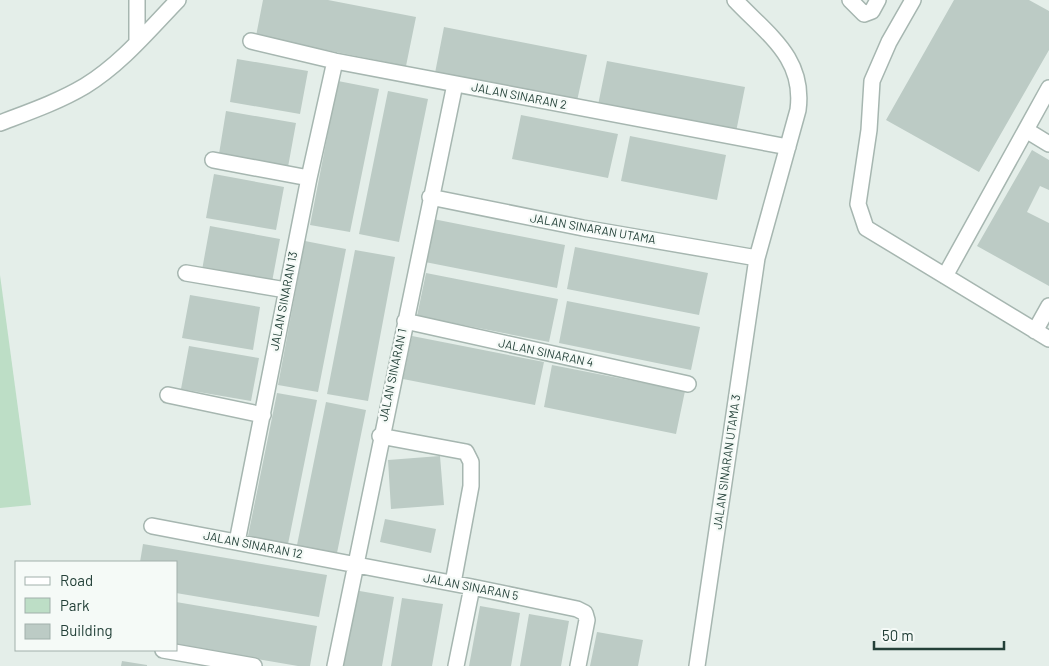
<svg xmlns="http://www.w3.org/2000/svg" width="1049" height="666" viewBox="0 0 1049 666" font-family="Barlow,sans-serif">
<style>
.green{fill:#bddec6}
.building{fill:#bccbc5}
.lines{fill:none;stroke-linecap:round;stroke-linejoin:round}
.minor-casing{stroke:#a6b6b0;stroke-width:18}
.minor{stroke:#fff;stroke-width:15}
.labels{text-anchor:middle;stroke-width:4.5;stroke-linejoin:round;paint-order:stroke}
.street-label{font-size:12px;fill:#234038;stroke:#f5faf7}
</style>
<rect width="100%" height="100%" fill="#e4eee9"/>
<path class="green" d="M0,275L31,505L0,508Z"/>
<path class="building" d="M263,0H328L416,17L406,66L256,36Z
M954,0H1029L1049,11V50L979,172L886,120Z
M444,27L587,55L577,101L435,73Z
M237,59L308,71L300,114L230,102Z
M607,61L745,87L736,132L598,105Z
M338,81L379,89L350,232L310,225Z
M388,91L428,99L399,242L359,234Z
M226,111L296,123L288,167L219,154Z
M521,115L618,134L608,178L512,159Z
M630,136L726,155L717,200L621,181Z
M1032,150L1049,160V190L1040,186L1027,212L1049,223V286L977,246Z
M214,174L284,187L276,230L206,218Z
M433,219L565,245L557,288L425,262Z
M210,226L280,239L272,282L202,270Z
M305,241L346,249L318,392L278,385Z
M575,247L708,273L699,315L567,289Z
M355,250L395,257L368,401L327,394Z
M426,273L558,299L549,342L417,316Z
M190,295L260,307L253,350L182,338Z
M567,301L700,327L691,370L559,343Z
M412,336L544,362L535,405L403,379Z
M189,346L259,358L251,401L181,389Z
M552,365L685,391L676,434L544,407Z
M277,393L317,400L288,544L248,536Z
M326,402L366,410L337,553L297,545Z
M440,456L444,505L391,509L388,460Z
M385,519L436,529L431,553L380,542Z
M143,544L327,575L319,617L176,593V562H140Z
M354,590L394,597L382,666H340Z
M402,598L443,604L432,666H391Z
M176,602L317,626L310,666H298L176,645Z
M480,606L520,613L511,666H469Z
M529,614L569,621L561,666H520Z
M597,632L643,640L638,666H590Z
M122,661L147,665V666H121Z"/>
<g class="lines">
<g class="minor-casing">
<path id="minor" d="M137,0V42
M850,0L864,14L872,11L878,0
M913,0L889,42L872,81L869,130L858,204L866,228L1049,339
M251,41L335,61L788,147
M0,123C29,112 58,102 85,86C121,64 149,30 178,0
M1026,130L1049,144
M213,160L309,178
M430,197L583,228L757,258
M186,273L286,290
M945,276L1049,88
M405,321L688,384
M1035,331L1049,306
M168,395L263,415
M380,436L466,452L471,462V486L453,583
M152,526L472,587L577,609L585,613L587,620L578,666
M237,542L309,178L335,61
M163,650L254,666
M335,666L455,84
M456,666L472,587
M697,666L757,258L798,110C805,58 768,35 735,0"/>
</g>
<use href="#minor" class="minor"/>
</g>
<g class="labels">
<g class="street-label">
<text transform="translate(519 96) rotate(11)" y="4">JALAN SINARAN 2</text>
<text transform="translate(593 229) rotate(10)" y="4">JALAN SINARAN UTAMA</text>
<text transform="translate(284 301) rotate(-79)" y="4">JALAN SINARAN 13</text>
<text transform="translate(546 353) rotate(12)" y="4">JALAN SINARAN 4</text>
<text transform="translate(393 375) rotate(-78)" y="4">JALAN SINARAN 1</text>
<text transform="translate(727 462) rotate(-82)" y="4">JALAN SINARAN UTAMA 3</text>
<text transform="translate(253 545) rotate(11)" y="4">JALAN SINARAN 12</text>
<text transform="translate(471 587) rotate(11)" y="4">JALAN SINARAN 5</text>
</g>
</g>
<rect x="15" y="561" width="162" height="90" fill="#f5faf7" stroke="#a1b0ab"/>
<rect x="25" y="577" width="25" height="8" fill="#ffffff" stroke="#a1b0ab"/>
<text x="60" y="586" font-size="15" fill="#234038">Road</text>
<rect x="25" y="598" width="25" height="15" fill="#bddec6" stroke="#a1b0ab"/>
<text x="60" y="611" font-size="15" fill="#234038">Park</text>
<rect x="25" y="624" width="25" height="15" fill="#bccbc5" stroke="#a1b0ab"/>
<text x="60" y="636" font-size="15" fill="#234038">Building</text>
<path d="M874 641v8h130v-8" fill="none" stroke="#234038" stroke-width="2.5"/>
<text x="882" y="641" font-size="15" fill="#234038" stroke="#f5faf7" stroke-width="4" paint-order="stroke">50 m</text>
</svg>
